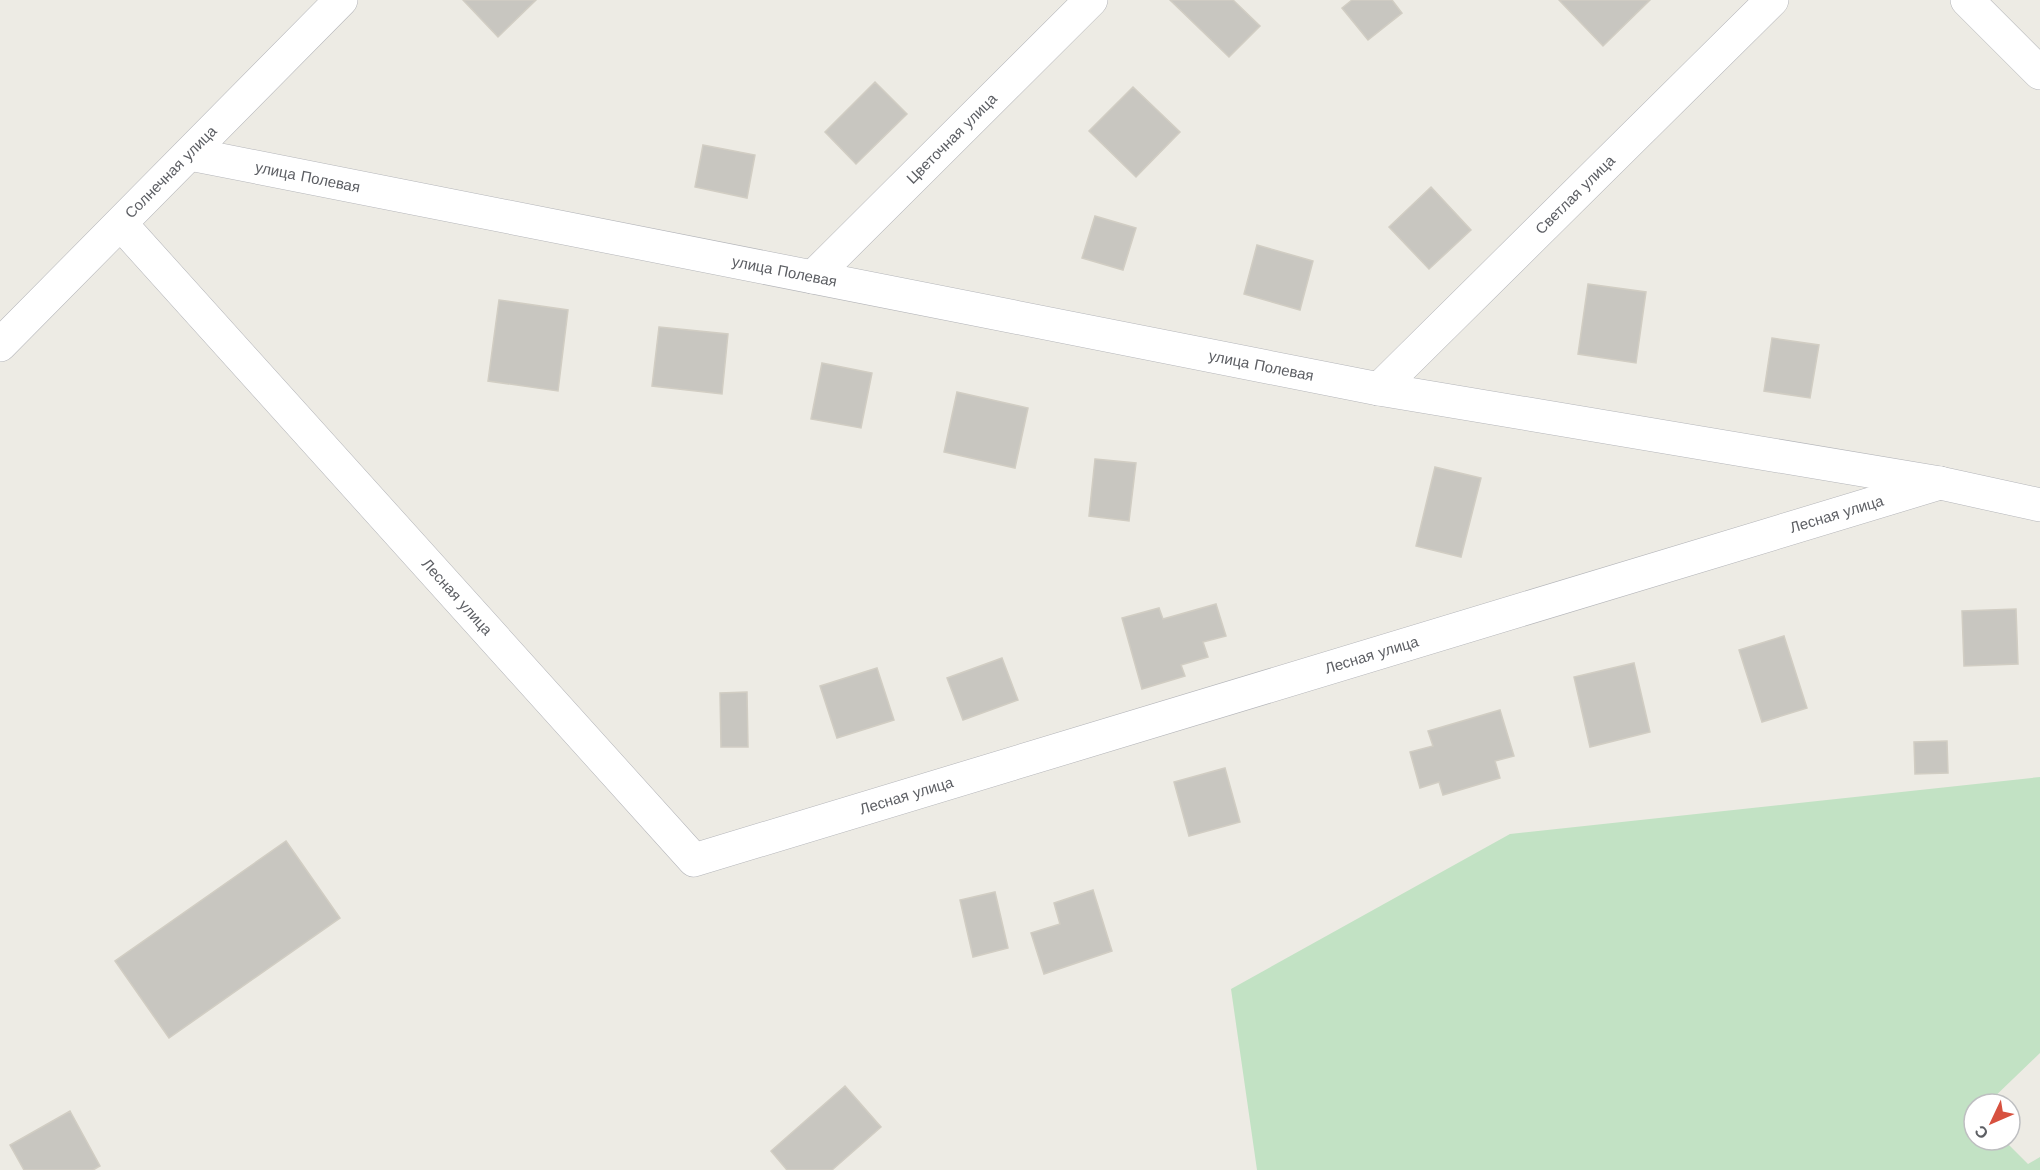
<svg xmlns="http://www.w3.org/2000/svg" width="2040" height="1170" viewBox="0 0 2040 1170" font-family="'Work Sans',sans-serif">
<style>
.green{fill:#c2e2c4}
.building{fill:#c8c6c0;stroke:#d1cdc3;stroke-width:1.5}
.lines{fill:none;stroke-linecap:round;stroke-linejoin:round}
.street-casing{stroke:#b4b5b9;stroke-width:34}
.street{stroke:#fff;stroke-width:33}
.labels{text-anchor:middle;stroke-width:6;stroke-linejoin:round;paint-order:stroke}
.street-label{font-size:15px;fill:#5c5e63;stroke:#fff}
</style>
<rect width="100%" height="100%" fill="#edebe4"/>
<path class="green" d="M2040,777V1053L1987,1104H1974V1140H2004L2028,1164L2040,1157V1170H1257L1231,989L1510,834Z"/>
<path class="building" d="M463,0H536L498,37Z
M1170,0H1233L1260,26L1229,57Z
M1352,0H1392L1402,13L1368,40L1342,8Z
M1559,0H1650L1603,46Z
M875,82L907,114L856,164L825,132Z
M1133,87L1180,132L1136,177L1089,131Z
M703,145L755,155L747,198L695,187Z
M1431,187L1471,230L1429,269L1389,227Z
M1095,216L1136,228L1123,270L1082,258Z
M1257,245L1313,261L1300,310L1244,294Z
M1588,284L1646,292L1636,363L1578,354Z
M499,300L568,310L558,391L488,381Z
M659,327L728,334L722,394L652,386Z
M1772,338L1819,345L1810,398L1764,391Z
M822,363L872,373L861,428L811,419Z
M957,392L1028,408L1015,468L944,452Z
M1095,459L1136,463L1129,521L1089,516Z
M1435,467L1481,478L1461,557L1416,546Z
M1216,604L1226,636L1203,642L1208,657L1181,665L1185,676L1142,689L1122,618L1159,608L1163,619Z
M2016,609L2018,664L1964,666L1962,611Z
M1784,636L1807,708L1762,722L1739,650Z
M1002,658L1018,700L963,720L947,678Z
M1634,663L1650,732L1590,747L1574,677Z
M877,668L894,720L837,738L820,686Z
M747,692L748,747H721L720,693Z
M1500,710L1514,756L1495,761L1500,778L1443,795L1439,782L1420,788L1410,752L1433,746L1428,731Z
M1947,741L1948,773L1915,774L1914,742Z
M1225,768L1240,822L1189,836L1174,782Z
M286,841L340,918L169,1038L115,961Z
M1093,890L1112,951L1044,974L1031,933L1060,924L1054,903Z
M995,892L1008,948L973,957L960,900Z
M845,1086L881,1127L832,1170H787L771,1151Z
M70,1111L100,1166L93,1170H24L10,1145Z"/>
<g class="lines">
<g class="street-casing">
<g id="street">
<path d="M1967,0L2040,73"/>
<path id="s1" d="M190,154L1379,389L1940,483L2040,505"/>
<path id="s2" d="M121,224L694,860L1940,483"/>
<path id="s3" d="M813,277L1091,0"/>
<path id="s4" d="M0,345L341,0"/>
<path id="s5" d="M1379,389L1772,0"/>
</g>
</g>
<use href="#street" class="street"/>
</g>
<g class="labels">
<g class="street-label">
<text dy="5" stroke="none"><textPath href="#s3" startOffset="196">Цветочная улица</textPath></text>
<text dy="5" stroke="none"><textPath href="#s4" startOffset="243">Солнечная улица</textPath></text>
<text dy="5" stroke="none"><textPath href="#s1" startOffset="120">улица Полевая</textPath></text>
<text dy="5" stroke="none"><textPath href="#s5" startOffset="276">Светлая улица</textPath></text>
<text dy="5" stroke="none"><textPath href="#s1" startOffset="606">улица Полевая</textPath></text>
<text dy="5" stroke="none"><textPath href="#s1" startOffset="1092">улица Полевая</textPath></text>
<text dy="5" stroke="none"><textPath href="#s2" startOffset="2050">Лесная улица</textPath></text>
<text dy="5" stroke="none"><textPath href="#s2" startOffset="502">Лесная улица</textPath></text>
<text dy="5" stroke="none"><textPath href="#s2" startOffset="1564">Лесная улица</textPath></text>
<text dy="5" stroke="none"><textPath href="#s2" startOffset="1078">Лесная улица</textPath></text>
</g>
</g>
<g transform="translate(1992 1122) rotate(226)"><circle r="28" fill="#ffffff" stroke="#bebfc1" stroke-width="1.5"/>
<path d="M0-4.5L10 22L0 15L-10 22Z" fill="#d7513f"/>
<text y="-9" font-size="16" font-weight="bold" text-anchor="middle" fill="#5c5e63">С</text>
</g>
</svg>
